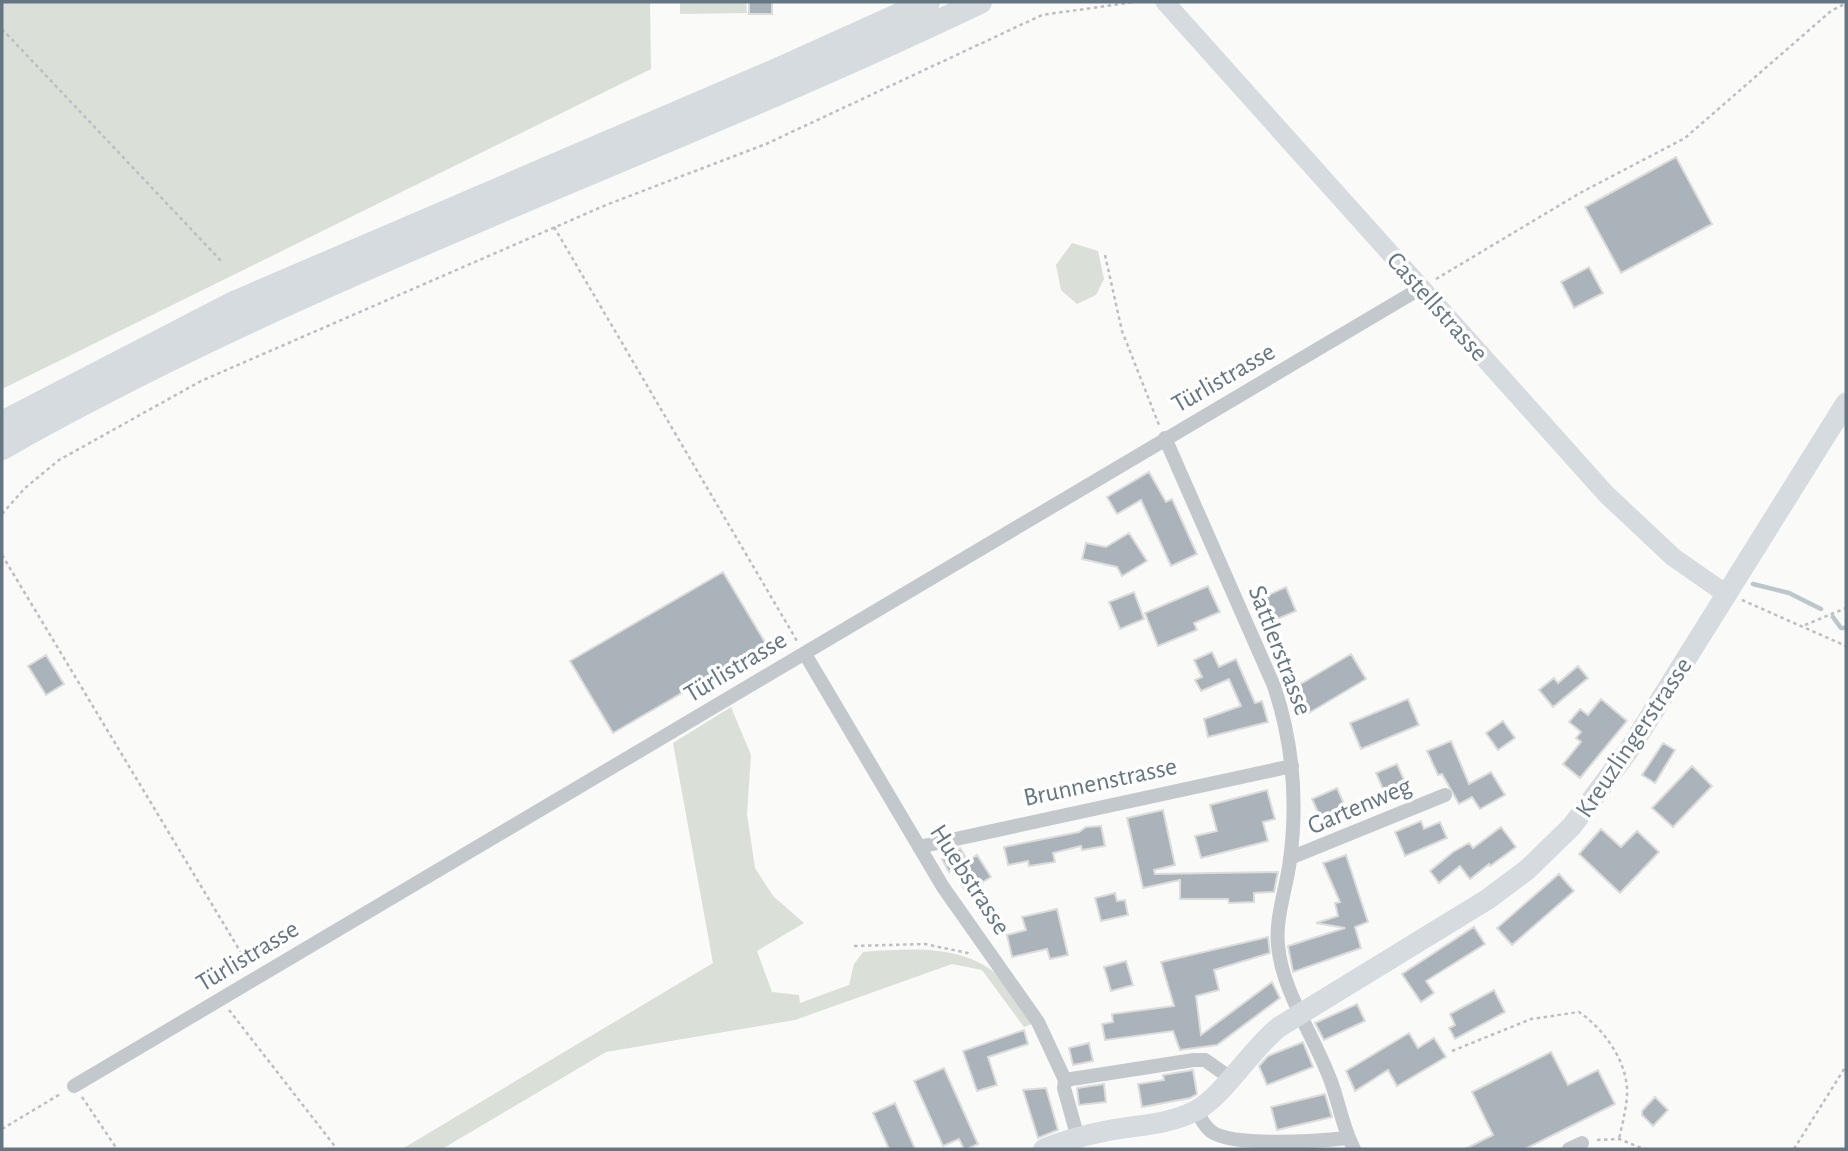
<svg xmlns="http://www.w3.org/2000/svg" width="1848" height="1151" viewBox="0 0 1848 1151" font-family="'Alegreya Sans',sans-serif">
<style>
.green{fill:#dadfd7}
.lines{fill:none;stroke-linecap:round;stroke-linejoin:round}
.stream{stroke:#bbc7cb;stroke-width:4.5}
.building{fill:#aab3b9;stroke:#dcdcda;stroke-width:2}
.path{stroke:#bbbfc2;stroke-width:2.5;stroke-dasharray:3.5 3.5;stroke-linecap:butt}
.street{stroke:#c3c8cc;stroke-width:14}
.secondary{stroke:#d6dbdf;stroke-width:19}
.primary{stroke:#d6dbdf;stroke-width:21}
.highway{stroke:#d6dbdf;stroke-width:24}
.labels{text-anchor:middle;stroke-width:7;stroke-linejoin:round;paint-order:stroke}
.street-label{font-size:26px;fill:#657683;stroke:#fff}
</style>
<rect width="100%" height="100%" fill="#fafaf8"/>
<path class="green" d="M2,2H650L651,69L2,389Z
M680,2H746L747,13L680,14Z
M1072,243L1098,251L1104,279L1096,295L1077,304L1061,290L1056,265Z
M731,707L751,755L747,814L755,868L773,896L804,923L757,951L772,992L799,995L800,1003L849,985L854,964L863,952C913,948 975,943 1009,987C1018,998 1024,1012 1032,1024L1024,1027L982,970L952,964L795,1020L606,1052L442,1149H402L713,963L673,743Z"/>
<g class="lines">
<path class="stream" d="M1753,584L1789,593L1821,609
M1833,617L1841,628H1846"/>
</g>
<path class="building" d="M749,2H772V14H749Z
M1676,157L1712,224L1621,273L1585,207Z
M1589,267L1603,293L1574,308L1561,282Z
M1149,472L1166,502L1172,499L1197,554L1171,566L1141,500L1117,514L1107,497Z
M1129,533L1147,561L1122,576L1117,567L1082,559L1086,543L1106,547Z
M723,572L766,644L613,733L570,661Z
M1208,586L1220,612L1194,623L1197,630L1158,646L1145,613Z
M1286,587L1296,611L1263,625L1253,602Z
M1134,592L1144,619L1120,629L1109,602Z
M1212,652L1219,667L1236,659L1255,703L1262,701L1268,722L1208,737L1204,719L1241,706L1229,679L1201,691L1195,680L1202,677L1194,660Z
M1351,654L1366,679L1309,713L1294,688Z
M46,655L64,684L46,695L28,666Z
M1578,666L1588,678L1553,707L1539,690L1554,678L1558,683Z
M1408,699L1419,725L1361,749L1350,723Z
M1601,699L1627,721L1580,778L1563,764L1581,742L1576,738L1581,732L1569,722L1580,709L1588,715Z
M1503,721L1515,738L1498,750L1486,733Z
M1451,741L1469,784L1491,772L1505,795L1480,809L1472,797L1459,804L1442,774L1438,775L1427,751Z
M1663,743L1675,750L1655,783L1642,775Z
M1397,764L1408,789L1387,798L1376,773Z
M1692,766L1712,786L1673,827L1652,808Z
M1337,788L1347,811L1322,821L1312,799Z
M1267,790L1275,819L1263,822L1268,841L1201,858L1195,836L1217,831L1210,805Z
M1163,810L1175,865L1154,870L1155,874L1278,872L1274,892L1254,893V902L1229,903L1228,899H1180V880L1143,888L1127,818Z
M1421,821L1424,829L1440,822L1447,838L1405,856L1395,832Z
M1101,826L1105,846L1082,850L1081,846L1053,853L1055,862L1029,866L1028,861L1008,865L1004,847L1079,832L1086,827Z
M1501,827L1516,847L1490,866L1489,864L1470,879L1460,866L1439,883L1430,871L1453,852L1469,843L1473,848Z
M1601,829L1621,847L1637,831L1659,852L1620,893L1579,854Z
M960,848L968,861L977,855L991,877L966,892L952,869L949,872L942,859Z
M1346,855L1368,922L1355,927L1361,948L1293,972L1288,946L1345,928L1316,923L1338,916L1335,903L1340,902L1323,863Z
M1559,874L1574,891L1512,945L1497,928Z
M1115,893L1117,901L1125,900L1128,915L1101,921L1095,898Z
M1057,909L1068,955L1050,959L1047,949L1012,957L1007,935L1026,930L1022,917Z
M1474,927L1485,944L1426,981L1434,993L1421,1002L1402,974Z
M1268,937L1270,953L1214,970L1219,990L1196,996L1201,1035L1272,982L1280,998L1217,1045L1180,1050L1173,1031L1105,1040L1102,1024L1113,1022L1112,1014L1174,1006L1161,962Z
M1126,961L1133,985L1111,991L1104,967Z
M1494,990L1505,1012L1455,1039L1449,1028L1455,1025L1450,1014Z
M1357,1004L1365,1021L1324,1040L1315,1023Z
M1024,1030L1028,1044L988,1057L997,1085L977,1091L963,1051Z
M1409,1033L1418,1048L1434,1038L1446,1057L1397,1086L1388,1070L1355,1091L1346,1071Z
M1303,1042L1313,1067L1267,1085L1259,1066L1268,1056Z
M1089,1043L1093,1061L1073,1065L1069,1048Z
M1551,1052L1568,1085L1598,1070L1615,1104L1525,1149H1465L1493,1135L1472,1092Z
M944,1068L978,1144L967,1149H964L959,1139L943,1146L914,1081Z
M1193,1070L1197,1094L1190,1098L1142,1107L1138,1084L1164,1080L1163,1075Z
M1104,1084L1106,1102L1079,1105L1077,1088Z
M1046,1088L1058,1130L1038,1138L1023,1090Z
M1325,1094L1332,1117L1277,1130L1271,1107Z
M1655,1097L1668,1110L1653,1126L1642,1115V1111Z
M895,1103L915,1149H889L873,1113Z"/>
<g class="lines">
<path class="path" d="M2,29L223,263
M554,227L797,641
M1105,255L1122,331L1159,425
M1436,279L1580,193L1685,138L1831,11L1846,3
M2,514L25,488L59,460L201,381L606,205L766,144L1042,15L1134,2
M2,555L249,966
M1742,600L1846,646
M1805,625L1846,608
M854,946L925,944L972,954
M229,1010L337,1149
M1452,1051L1531,1019L1579,1012C1604,1029 1629,1063 1627,1096C1626,1110 1622,1125 1619,1139
M82,1097L117,1149
M2,1129L62,1093
M1597,1140L1619,1139L1644,1149
M1794,1149L1846,1066"/>
<path class="street" d="M1165,438L1274,686C1293,743 1298,800 1290,860C1287,886 1275,918 1278,945C1282,991 1314,1036 1330,1079C1339,1102 1343,1129 1354,1149
M805,654L943,887L1038,1022L1065,1080L1064,1088L1078,1138
M919,847L1292,766
M1290,858L1445,795
M1065,1080L1194,1060H1205L1229,1077
M74,1086L1421,288
M1196,1110C1201,1118 1204,1127 1212,1132C1234,1147 1320,1141 1347,1138
M1569,1149L1582,1143"/>
<path class="secondary" d="M1165,2L1606,494L1673,557L1726,594"/>
<path class="primary" d="M1044,1149C1064,1141 1085,1135 1106,1131C1136,1125 1168,1125 1195,1111C1224,1096 1250,1050 1279,1027L1488,899L1528,869L1572,826L1631,747L1846,403"/>
<path class="highway" d="M2,423L234,303L777,70L928,2
M2,448C314,271 656,157 980,2"/>
</g>
<g class="labels">
<g class="street-label">
<text transform="translate(1438 306) rotate(48)" y="9">Castellstrasse</text>
<text transform="translate(1223 377) rotate(-30)" y="9">Türlistrasse</text>
<text transform="translate(1281 650) rotate(69)" y="9">Sattlerstrasse</text>
<text transform="translate(735 666) rotate(-31)" y="9">Türlistrasse</text>
<text transform="translate(1633 737) rotate(-56)" y="9">Kreuzlingerstrasse</text>
<text transform="translate(1100 781) rotate(-12)" y="9">Brunnenstrasse</text>
<text transform="translate(1359 805) rotate(-23)" y="9">Gartenweg</text>
<text transform="translate(971 879) rotate(57)" y="9">Huebstrasse</text>
<text transform="translate(247 955) rotate(-31)" y="9">Türlistrasse</text>
</g>
</g>
<rect width="1848" height="1151" fill="none" stroke="#657683" stroke-width="7"/>
</svg>
